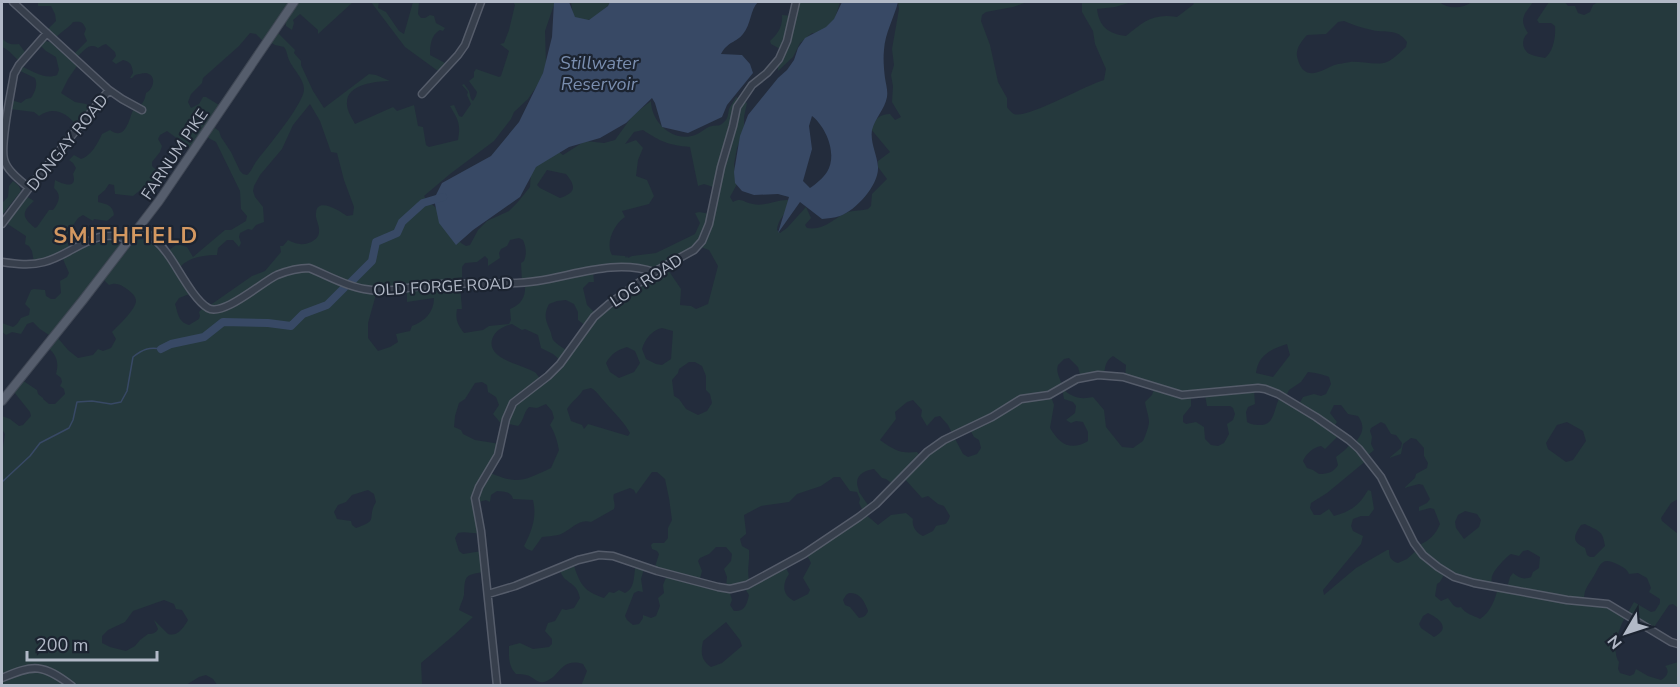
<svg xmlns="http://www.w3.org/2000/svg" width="1680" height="687" viewBox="0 0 1680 687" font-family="'Nunito Sans',sans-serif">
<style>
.green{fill:#25393d;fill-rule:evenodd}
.water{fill:#384965;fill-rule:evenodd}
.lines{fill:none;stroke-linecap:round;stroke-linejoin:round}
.stream{stroke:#384965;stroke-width:1.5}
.river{stroke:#384965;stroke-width:8}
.minor-casing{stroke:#555c6a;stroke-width:9}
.major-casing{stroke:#404855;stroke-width:10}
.minor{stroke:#373f4c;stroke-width:6}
.major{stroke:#555d6c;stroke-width:8}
.labels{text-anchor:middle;stroke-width:4.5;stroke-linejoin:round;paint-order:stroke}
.street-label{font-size:16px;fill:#b2b9c7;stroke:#1c2431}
.water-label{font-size:18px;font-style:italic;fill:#7a8eaf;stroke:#1c2431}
.district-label{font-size:22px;font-weight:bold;letter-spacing:1.5px;fill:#d49861;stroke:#1c2431}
</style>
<rect width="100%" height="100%" fill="#232c3c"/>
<path class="green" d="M38,2H289L263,41L256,34L250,33L239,46L203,78L202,83L191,94L188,102L191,108L199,104L203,97H206L219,105L190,148L167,131L160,135L158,139L162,146L160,152L152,162V166L158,172L163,173L150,190L144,187L133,196L115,194L114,185L109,184L105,190L98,196V202C106,204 113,205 114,215L107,221L94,219L93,221L83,215L78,218L65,237L70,249L34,262L32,251L29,246L25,244L26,236L6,223L26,196L34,201C20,213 23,218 35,228L37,227L49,210H53C59,202 62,195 54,188L55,180C62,184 78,190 73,174L76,168L73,163L69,160L74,155L81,159C91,156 98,143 102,134L110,130C126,142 129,118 134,108C142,107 145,100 146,93C154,89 157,75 146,73C144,73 138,74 135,75L132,78H130L133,73C132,65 131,62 123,60L116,64L112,61L116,56L115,52L106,44L103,45L98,48C89,42 84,51 77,57L74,54L87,41L84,34L86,29C83,22 81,21 73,22C68,29 61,31 56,38L47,30L56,21L55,14L51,6H38Z
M297,2H353L318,34V30L300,14L293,20L294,23L292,30L286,26L285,19Z
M371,2H379L378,8L386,12L399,31L404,34L413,2H419L418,14L421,18H425L430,15L434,16L436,23L445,28L443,31L440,30C431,35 430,45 430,55L445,63L438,71L405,47Z
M513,2H555L545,31L546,64L541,80L528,99L514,112L511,119L494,141L450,174L424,196C429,204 433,204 438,210C448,222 452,239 466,246L470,245L478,230L487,221L509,211L517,203L530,187L531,172L533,167L556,150L563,155L585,141L604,143L615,140L633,115L651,101C651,122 673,143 695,135C701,133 706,127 712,126C716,125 720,127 724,122C728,119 728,114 729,109C731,105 734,101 736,97L747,103L744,117V130L737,148L734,164L737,184L730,197L733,202C742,197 744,203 753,204C764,207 777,199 789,200L788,210C782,217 778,221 777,230L780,233L787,228L806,207L811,218L805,225L807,228C824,231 834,218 848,212C855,210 862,211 868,209L871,206L872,194L887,179L878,167V161L890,152L870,128C874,120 880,114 890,114L895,120L901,117L892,102L893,86L891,75L894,65L892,49L899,9L898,2H1027L1013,7L986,12L982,15L981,21L990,45L998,82L1007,98V107C1008,109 1012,113 1014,114C1027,119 1086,85 1104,80L1106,69L1095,44L1093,31L1082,12V2H1132L1115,7L1097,9C1099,26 1108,34 1126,36C1143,22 1153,13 1177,17L1194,4L1192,2H1439C1448,9 1462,9 1472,2H1533C1525,14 1518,18 1528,33C1523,37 1521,45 1526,51C1528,55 1540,57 1545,58C1553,52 1556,37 1555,26L1551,23H1539L1537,20L1549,2H1565L1568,6H1575L1578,13L1584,15L1590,12L1593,5L1598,2H1678V499L1671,503L1661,518L1662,521L1678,534V608L1673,604L1669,605L1652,630L1627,614L1634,602L1651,612L1655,611L1660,603V599L1649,592L1651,588L1647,578L1638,573L1629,574C1627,569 1624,568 1619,565C1600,555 1601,565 1592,579C1587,587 1584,590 1584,600L1600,602L1626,616C1619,627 1611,651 1619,662L1618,669L1620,673L1630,676L1634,674L1636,669L1648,676L1661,680C1667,677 1670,671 1665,666L1678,662V685L581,686L587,671L583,664C560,657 560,678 544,682C537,684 533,676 526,675C523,674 520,674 516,674C508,666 509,656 509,646L520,643L533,649L549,647L552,644V639L545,631L548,623L555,621L562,609L566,610L574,608L580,598C577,585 573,586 564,578C564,578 559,570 559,569L573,563C580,584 583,591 604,598L609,592L614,593L619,590L625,593C636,588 633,575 636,565L644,569L641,579L643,592L638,591L634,593C631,601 628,608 625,616L627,620L633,625L639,624L643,618V615L651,618L656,616L660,606L658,598L664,593L663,585L667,575L654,570L659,554L657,551L652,549L651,545L653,543H664L668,538V528L672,520L669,498L665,479L657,472H652L636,494L634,490L630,488L614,494C612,499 616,503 614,509L591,522C579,518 572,529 561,534C556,536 548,536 542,537L532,551L527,549L524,546C532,531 537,517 533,500L513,499C511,491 504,492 497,491L491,495L490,502L486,500L475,503L480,533C472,534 466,531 458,533L455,538L459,551L463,554L482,551L484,572C464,575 465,576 464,595C463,600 460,605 459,610L473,617L454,635L421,663L422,685L218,686L213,679L206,675L199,677L186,685H2V450L3,447L5,434L2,429V416L10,419L19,426L23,425L31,416L30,412L14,392L22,380L37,390L38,394L43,398V399L49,404H55L65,394L64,389L60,386L62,382L61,378L56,374C59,363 57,355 48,348L57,337L68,350L78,358L93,355L98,349L103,351L111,348L116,339L112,332C118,326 136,309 136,301C136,296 131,292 127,289C121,285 117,282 109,285L103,279L136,240C141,240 146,238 150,240C163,245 183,281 192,293L179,298L175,304C178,313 178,322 189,325L199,319L200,316L199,312L205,306H209L252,276L265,271L281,252L280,246H283L288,240C296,244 302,246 311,242C315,240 319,237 319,232C320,225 315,219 316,213C317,196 341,212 347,216L353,215L354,207L344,180L337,153L331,152L320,121L310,104L293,125L282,149L260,175L254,186L253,191L255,197L263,207L264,222L256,225L252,230L248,229L240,233L239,237L241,243L239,247L233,240H227L218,248L217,255C204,255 189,257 180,267L168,251L177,244L187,247L193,257L225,230H231L246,221L247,216L241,209L240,191L216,142L205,136L212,126L219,131L221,137L231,152L240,171L243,174L247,175C252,171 253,165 258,159C267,148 305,102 304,89C304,79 293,69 289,60C287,55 287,51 284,47L275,45L270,42L277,32L295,50L294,53L301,61V65L313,91L324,108L369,74L376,75L390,81C377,81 347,84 347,102C346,110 352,118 355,124L393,107L397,111L414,105L418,126L423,127L426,145L429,147L458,140C461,123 458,120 450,106L454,105L459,116L462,117L471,104L467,95L468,92L462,85L464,84L469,91L471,99L473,101L476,96L477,92L469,81L474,77V72L476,69L499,77L501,76L509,51L500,44L504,43L509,30L515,5ZM1344,21C1353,25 1362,28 1372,30C1387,34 1396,27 1407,42L1406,47C1400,52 1394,59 1387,62C1377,66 1361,61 1350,62C1345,63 1336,64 1332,66C1318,73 1304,80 1298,60C1294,50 1301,42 1307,35L1326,34L1338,22ZM643,130C661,142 669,145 690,147L698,186L704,184L716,188L710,214L699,212L695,213L700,223L695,234L656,253L632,256L628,258L627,256L626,258L625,256L612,255C605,243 614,224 625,217L622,211L649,204L654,196L647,180L636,176L638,160L643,148L636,140L625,144L634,132ZM547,170L566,174C577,187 575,193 560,198L540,188L537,185ZM519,238L523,240C526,247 527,254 524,261L521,263L522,282L525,283C526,296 522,304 510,309L511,320L509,324L489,326L483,330L464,333C458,325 455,320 457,309H462L460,285L462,284V267L465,263L477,262L485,256L488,259V266L500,258L499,253L501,249L507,246L510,240ZM698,246L709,250L718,266L708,304L696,309L691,306L680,305L681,289L666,267ZM638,267L652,273L596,314L587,305L583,288L589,282H594L593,270ZM407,288V302L434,298C434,312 425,321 412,326L410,331L396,334L398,342L390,347L378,351L368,338V323L377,291ZM566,300L574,304L578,312V320L586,326L568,352C564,348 559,346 555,342C551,339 552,333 549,328C545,319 544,314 549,304L557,301ZM512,324L522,330L525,329L538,335L541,348L553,354L561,361L542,380C542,380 536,374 536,373C524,365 483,359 493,337C497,329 505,326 512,324ZM662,328L673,331L671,359L662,365L656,364L646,359L642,349C645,339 652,330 662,328ZM1287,344L1290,355L1273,377L1256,373C1258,355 1271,349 1287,344ZM627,347L635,351L640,363L634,372L619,378L610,372L606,363C611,354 617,350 627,347ZM1113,356L1126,365L1125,377L1140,379L1155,386L1152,395L1145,402C1146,409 1149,416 1149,422C1149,426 1145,437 1143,441L1133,448L1122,447L1106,427L1104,410L1093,397C1080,400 1071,397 1062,388C1062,379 1055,374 1058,365L1064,359L1069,358L1078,367L1081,378L1104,376C1105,367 1105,361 1113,356ZM689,362H695L702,366L706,376V390L710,394L712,403L707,411L698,415L686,409L679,399L674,396L672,380L678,373L679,369ZM1308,372C1311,372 1326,375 1329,377L1331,384L1326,394L1321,396L1314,394L1303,397L1298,406L1285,398L1289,390L1301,382ZM482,382L487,385L488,392L496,397L499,405L493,414L504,427L505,423L518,426C524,421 523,413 529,407L537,408L546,404L552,411L554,418L550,425C555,433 557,440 559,450L551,468C523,481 518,485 488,472L500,444L475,440L463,434L461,430L454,427L455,416L459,403L465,399L475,383ZM591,388C597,391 600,397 605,402C614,413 622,419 630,433L628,436L588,424L584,429L582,425L571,421L567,409C572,401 578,398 583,390ZM1062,388L1064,399L1073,402L1076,406L1075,413L1066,420L1071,423L1076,421L1083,422L1088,432V441C1071,451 1060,445 1050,428L1054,405L1050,394ZM1266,389L1280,397C1274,407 1275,424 1262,425C1256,425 1252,425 1247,422L1246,412L1248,407L1255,404L1254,390ZM1191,395H1205L1207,406H1230L1233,408L1235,414L1233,420L1227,424L1229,434L1224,443L1218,446L1211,445L1205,439L1204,427L1196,422L1186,424L1183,422V416L1191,406ZM913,400L922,410L921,416L927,426L935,417L940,416L948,425L953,435L921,457L917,452C900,454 894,450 880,440L896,419L895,412L907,402ZM1334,405H1341L1348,414L1358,416C1366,427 1362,435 1354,444L1351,443L1346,449L1336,457L1338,465C1334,472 1328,474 1319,474L1313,470L1307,468L1303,461C1305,455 1313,447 1321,446L1325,449L1340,434L1333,428L1337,422L1330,413ZM1381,422L1385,424L1391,434L1396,435L1402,443L1401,448L1389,458L1401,454L1403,444L1411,438L1416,439L1424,448V456L1428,463L1427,468L1416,474L1415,478L1404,488L1419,484L1423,485L1430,499L1427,503L1419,507V511L1430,508L1434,509L1440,524C1436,534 1429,541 1419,545V548L1407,559L1398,563C1391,561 1389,557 1389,550H1387L1356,568L1324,595L1323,590L1361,544L1363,536L1353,531L1351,526L1353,519L1361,516H1369L1374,509L1371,491L1368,490C1359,506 1351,511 1334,516L1329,509L1320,515H1314L1310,508L1311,503L1327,493L1367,460L1366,457L1374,450L1371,444L1372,437L1370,431L1371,428ZM1567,422L1583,431L1586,441L1573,460L1566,462L1548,449L1546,443L1557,425ZM969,428L974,437L979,440L981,448L977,454L968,457L963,454L953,435ZM874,469L882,478L886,479L894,485L903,477L922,498L928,496L938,504L944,506L950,516C946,527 945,523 936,526L933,531L923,536C917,534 911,526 913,519L906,513L891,515L878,525L864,513L870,508L859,492C859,489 857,486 857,483C857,473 867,470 874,469ZM834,477H840L850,491L857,492L860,499L859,503L864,513L806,553L811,563L803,578L810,590L808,594L794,601C782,595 782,584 789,574L785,566L750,583C746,572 750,562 749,550L742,546L740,539L746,534V532L744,515L761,506L789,502L797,494L821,486ZM368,490L374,494L376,502C366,519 380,520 356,528L352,525L351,521L337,519L334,512L338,505L346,502L352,495ZM1465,511L1477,514L1481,520L1479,527L1464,539L1456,528L1455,522L1458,515ZM1585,524C1598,531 1603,530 1605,546L1594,557H1590L1587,555L1585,548C1572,541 1573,537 1581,525ZM716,547H726L732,554L731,561L724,569L727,577L726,588L699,582L702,571L698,561L700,558L709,554ZM1528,550L1540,557L1539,568L1533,572L1531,577C1524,580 1519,578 1513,573L1510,577L1507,588L1498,587C1496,598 1490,613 1480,619C1473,615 1465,614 1461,607C1454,609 1452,603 1448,598L1441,601L1435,596L1437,584L1440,582L1446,571L1474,583L1491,585C1492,581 1491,577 1493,574C1495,569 1507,556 1511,554L1519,556L1523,551ZM744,587L749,595C747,604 745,612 734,611L730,605L732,600L729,590ZM849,593C860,592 865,602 868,611C866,616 864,617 859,618L850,607L845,605L843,600L846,595ZM164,600L174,604L176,609L182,610L188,620C184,627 178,637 168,634L154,620L158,629C156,633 153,634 148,634L140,640L135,646L126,651L110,647L102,643V636L108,630L125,622L133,611ZM1428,613C1440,619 1451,628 1434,637L1421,628L1419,624L1423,616ZM726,622L740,640L742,646L722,663L711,667C700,659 701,652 703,641Z
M571,2H612L603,10L595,19L578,21L573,15Z
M796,2H840L834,22L819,33H812L800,43L793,57L778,71V60L782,50L771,44L770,41C778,34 783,26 782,15L793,16Z
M2,38C7,44 11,45 19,44L27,55L21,63C13,56 11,51 2,47Z
M45,41L50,42L77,66L68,79L61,93L75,102L86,104L90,107L76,125C66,112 53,106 39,116L34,112L10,109L11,100L21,103L26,99L31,98C35,92 38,85 35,78L18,70L21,66C32,71 46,80 57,75L59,70L56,57L46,51L40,45Z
M13,181L19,186L21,191L2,215V203L8,197L9,186Z
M110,241L118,243L120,247L119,251L49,335L40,329L33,322L27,324L21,334L12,332L6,335L2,332V323L13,327L17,324L21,318L29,315L30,309L25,304L31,290L34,289L45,290L46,296L51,299H55L61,293L60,281L67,277L69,273L62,257L93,244Z"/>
<path class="water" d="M554,2H569L575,17L589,20L608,6L610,2H758C750,10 751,25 743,34C736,43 728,41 721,54L742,55L750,64L753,73L727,105L722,117L688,133L662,127L655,103L652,98L626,123L600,138L569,147L536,167L520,197L473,230L456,245L439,223L434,199L442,183L491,156L519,122L543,73L552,37Z
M842,2H898C894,18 885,33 884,50C883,59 884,70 885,78C886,85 888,90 887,97C885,109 875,118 872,130C870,143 877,154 878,167C879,185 856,210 840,216C834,218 828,218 822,219L800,202L778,233L789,197L778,194L754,195L742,191L735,183L734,172L740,136L748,115L778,78L787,70L794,60L798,48L805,38L826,27L834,19ZM812,116C826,127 838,154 827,172C823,178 816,184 810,188L803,181L812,149L809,126Z"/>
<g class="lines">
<path class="stream" d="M2,482L30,456L40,443L69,428L73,420L77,402L92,401L111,404L121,402L127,391L133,357C143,349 149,347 161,349"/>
<path class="river" d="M351,282L372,261L376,242L397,233L402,222L423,203L443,197
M161,349L171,344L204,337L223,322L268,323L291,326L303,314L327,305L344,288"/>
<g class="minor-casing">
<path id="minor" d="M13,2L109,90L122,99L142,110
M422,94L458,55L465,45L481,2
M29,188C20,180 7,171 4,159C0,143 11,93 14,74L19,65L47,33
M2,224L29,188L109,90
M139,228C151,235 161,244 169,256C179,270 194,300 208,308C223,317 262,282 277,275C287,271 299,268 309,268C327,275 345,286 364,289C389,294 416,285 441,284C473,282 505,286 537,281C576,275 615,259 654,272
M2,262C16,264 30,266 44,262C75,254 95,225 129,240
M488,594L515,586L578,560L599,555L613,556L657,571L718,587L730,589L747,585L804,554L859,517L876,504L927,452L944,440L992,417L1021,399L1049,395L1077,379L1098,375L1123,377L1182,395L1258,388L1265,389L1278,394L1316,417L1349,440L1359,449L1381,477L1414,543L1423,555L1438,567L1454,577L1474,583L1567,600L1608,604L1671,642L1678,644
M2,678C34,664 43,664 72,686
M497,686L481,531L475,498L479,487L498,455L506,419L513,403L548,376L560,364L594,317L609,304L654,272L694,250L702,241L709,224L721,167L733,126L737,107L752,85L767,73L779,59L787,41L796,2"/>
</g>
<g class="major-casing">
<path id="major" d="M2,401L83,300L159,201L294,2"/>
</g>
<use href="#minor" class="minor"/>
<use href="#major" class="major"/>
</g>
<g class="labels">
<g class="street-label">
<text transform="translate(67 142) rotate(-51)" y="6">DONGAY ROAD</text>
<text transform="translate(174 154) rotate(-56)" y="6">FARNUM PIKE</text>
<text transform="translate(646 280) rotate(-33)" y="6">LOG ROAD</text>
<text transform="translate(443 286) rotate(-3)" y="6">OLD FORGE ROAD</text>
</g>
<g class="water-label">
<text x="599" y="69">Stillwater<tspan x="599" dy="21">Reservoir</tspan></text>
</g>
<g class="district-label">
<text x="126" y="243">SMITHFIELD</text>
</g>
</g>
<rect width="1680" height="687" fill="none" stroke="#b2b9c7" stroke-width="6"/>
<g transform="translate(1626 633) rotate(231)" stroke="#1c2431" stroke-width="4.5" paint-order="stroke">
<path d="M0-4.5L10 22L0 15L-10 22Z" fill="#b2b9c7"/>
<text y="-9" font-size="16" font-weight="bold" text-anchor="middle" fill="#b2b9c7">N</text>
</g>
<path d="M27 651v9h130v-9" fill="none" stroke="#b2b9c7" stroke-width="3"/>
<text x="36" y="651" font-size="18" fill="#b2b9c7" stroke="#1c2431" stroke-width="4.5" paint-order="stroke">200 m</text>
</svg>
